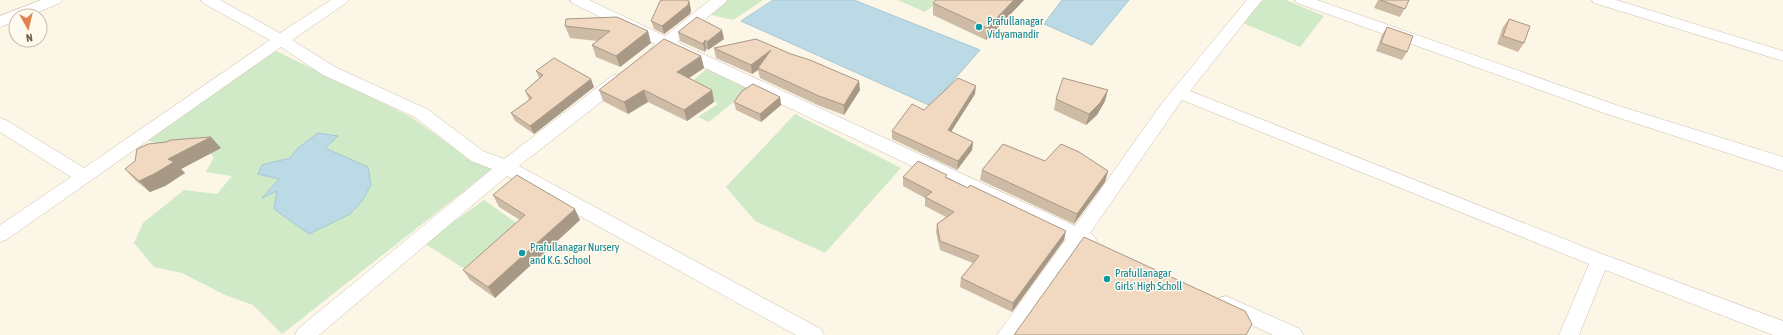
<svg xmlns="http://www.w3.org/2000/svg" width="1783" height="335" viewBox="0 0 1783 335" font-family="'Asap Condensed',sans-serif">
<style>
.green{fill:#d0e9c6}
.water{fill:#bcdae5;stroke:#a3c8d6}
.lines{fill:none;stroke-linecap:round;stroke-linejoin:round}
.street-casing{stroke:#cdbfae;stroke-width:1}
.street{fill:#fff;fill-rule:evenodd}
.wall{fill:#cebba5}
.shaded-wall{fill:#a89886}
.building{fill:#f0d9c0;stroke:#a89886}
.culture-dot{fill:#0f9aa8;stroke:#fefaee;stroke-width:1.5}
.labels{text-anchor:middle;stroke-width:3;stroke-linejoin:round;paint-order:stroke}
.culture-label{font-size:11px;fill:#0d838f;stroke:#fefaee;text-anchor:start}
</style>
<rect width="100%" height="100%" fill="#fcf6e7"/>
<path class="green" d="M723,0H763L733,20L703,13Z
M898,0H940L925,12Z
M1263,0H1286L1324,16L1300,47L1243,23Z
M266,46L413,118L466,157L492,169L282,334L253,305L225,295L182,273L154,267L134,243L143,223L184,190L217,194L232,176L206,172L214,157L201,146L170,151L138,135Z
M710,66L751,88L709,122L698,117L718,104L690,83Z
M795,114L901,168L825,253L755,221L726,187Z
M484,200L522,227L471,273L424,243Z"/>
<path class="water" d="M773,0H854L980,50L931,106L741,21Z
M1062,0H1129L1092,45L1044,24Z
M318,133L338,136L325,148L368,167L371,185L362,201L350,214L309,234L274,209L277,191L262,198L279,179L258,174L262,165L290,158L298,148Z"/>
<g class="lines">
<g class="street-casing">
<path id="street" d="M41,0H62L60,3L29,16H16V21L0,27V16Z
M201,0H220L280,33L331,0H348L346,3L292,40L335,67L427,109L483,151L504,159L612,76L618,74L624,76L626,80L624,84L519,166L821,329L824,335H796L507,176L319,335H295L298,329L492,169L471,161L415,117L323,75L281,47L6,240L0,242V225L71,177L0,132V118L6,120L84,168L270,40L203,3Z
M570,0H589L665,36L710,0H727L725,3L677,42L1075,226L1162,103L1247,0H1262L1190,91L1597,252L1783,321V335H1773L1605,270L1579,335H1559L1589,264L1182,100L1090,233L1094,236L1097,241L1094,246L1088,248L1081,246L1018,335H997L1066,239L667,50L658,54L653,53L650,49L655,44L572,3Z
M1295,0H1317L1619,106L1783,157V171L1607,114L1297,3Z
M1592,0H1616L1783,51V61L1594,3Z
M1226,296L1300,329L1303,335H1273L1219,310L1217,304L1219,298Z"/>
</g>
<use href="#street" class="street"/>
</g>
<path class="wall" d="M1024,0L986,40L933,15V3Z
M1378,0H1409L1400,17L1374,8Z
M689,1L691,10L690,14L664,34L654,29L651,21Z
M617,17L651,43L620,67L596,57L592,45L597,41L570,38L565,26Z
M1509,19L1524,43L1518,52L1497,44L1503,27Z
M1387,27L1407,52L1402,60L1376,51L1382,35Z
M678,32L724,39L708,50L706,49L705,52L680,41Z
M714,48L860,90L844,115L820,106L760,78L758,70L752,74L716,58Z
M701,56L704,68L689,78L712,90L714,102L687,121L648,102L628,114L603,101L599,90Z
M536,71L594,87L534,134L515,121L511,113L529,100L525,91L539,78Z
M975,94L951,132L973,142L972,150L957,170L892,139V131L924,110Z
M780,97L781,105L761,122L736,110L734,102Z
M1056,99L1105,101L1097,115L1086,125L1054,110Z
M221,148L181,169L185,173L165,186L150,192L136,181L125,169Z
M1045,161L1108,171L1105,182L1074,224L980,180L982,170Z
M903,177H947L1064,240L1012,312L960,287L961,278L973,263L940,250L936,232L937,224L946,217L925,206V198L903,186Z
M493,195L580,220L495,298L470,280L463,270L520,220L499,207Z"/>
<path class="shaded-wall" d="M1014,0H1024L986,40L987,28Z
M689,1L691,10L690,14L664,34L662,26Z
M722,30L724,39L708,50L707,42Z
M648,31L651,43L620,67L616,56Z
M705,40L706,49L705,52L703,44Z
M771,50L758,68V70L752,74L751,65Z
M701,56L704,68L680,84L677,72Z
M591,79L594,87L534,134L530,126Z
M859,81L860,90L844,115V105Z
M976,86L975,94L947,138L948,130Z
M644,90L648,102L628,114L624,102Z
M712,90L714,102L687,121L684,110Z
M1108,90L1105,101L1097,115L1086,125L1089,114Z
M780,97L781,105L761,122L760,114Z
M211,137L221,148L181,169L185,173L165,186L150,192L139,181L168,159Z
M973,142L972,150L957,170L958,161Z
M1108,171L1105,182L1074,224L1077,214Z
M575,209L580,220L495,298L488,287Z
M1066,231L1064,240L1012,312L1013,303Z"/>
<path class="building" d="M663,0H687L689,1L688,5L662,26L651,21L660,1Z
M936,0H1014L987,28L933,3Z
M1380,0H1409L1405,9Z
M617,17L648,31L616,56L592,45L610,31L565,26L566,19Z
M697,17L722,30L707,42L705,40L703,44L678,32Z
M1509,19L1530,26L1524,43L1503,36Z
M1387,27L1413,36L1407,52L1381,43Z
M664,39L701,56L677,72L712,90L684,110L644,90L624,102L599,90Z
M756,39L791,54L810,60L859,81L844,105L819,96L758,68L771,50L751,65L714,48Z
M554,58L591,79L530,126L511,113L532,98L525,91L543,75L536,71Z
M958,78L976,86L948,130L973,142L958,161L892,131L912,104L924,110Z
M1063,78L1108,90L1100,103L1089,114L1056,99Z
M753,84L780,97L760,114L734,102L742,91Z
M211,137L168,159L174,162L154,174L139,181L125,169L135,161L137,149L148,144L166,142L171,140Z
M1003,144L1045,161L1061,144L1079,152L1108,171L1077,214L982,170Z
M918,161L947,175L945,177L968,188L970,185L1066,231L1013,303L961,278L979,256L940,241L937,224L954,212L925,197L932,192L903,177Z
M517,175L575,209L488,287L463,270L525,215L493,195Z
M1084,237L1245,311L1252,324L1246,335H1014Z"/>
<g class="culture-dot">
<circle cx="979" cy="27" r="4"/>
<circle cx="522" cy="253" r="4"/>
<circle cx="1107" cy="279" r="4"/>
</g>
<g class="labels">
<g class="culture-label">
<text x="987" y="25">Prafullanagar<tspan x="987" dy="13">Vidyamandir</tspan></text>
<text x="530" y="251">Prafullanagar Nursery<tspan x="530" dy="13">and K.G. School</tspan></text>
<text x="1115" y="277">Prafullanagar<tspan x="1115" dy="13">Girls' High Scholl</tspan></text>
</g>
</g>
<g transform="translate(28 28) rotate(172)"><circle r="19" fill="#fefaee" stroke="#c7bcad"/>
<path d="M0-3L7 15L0 10L-7 15Z" fill="#e18351"/>
<text y="-6" font-size="11" font-weight="bold" text-anchor="middle" fill="#75604c">N</text>
</g>
</svg>
